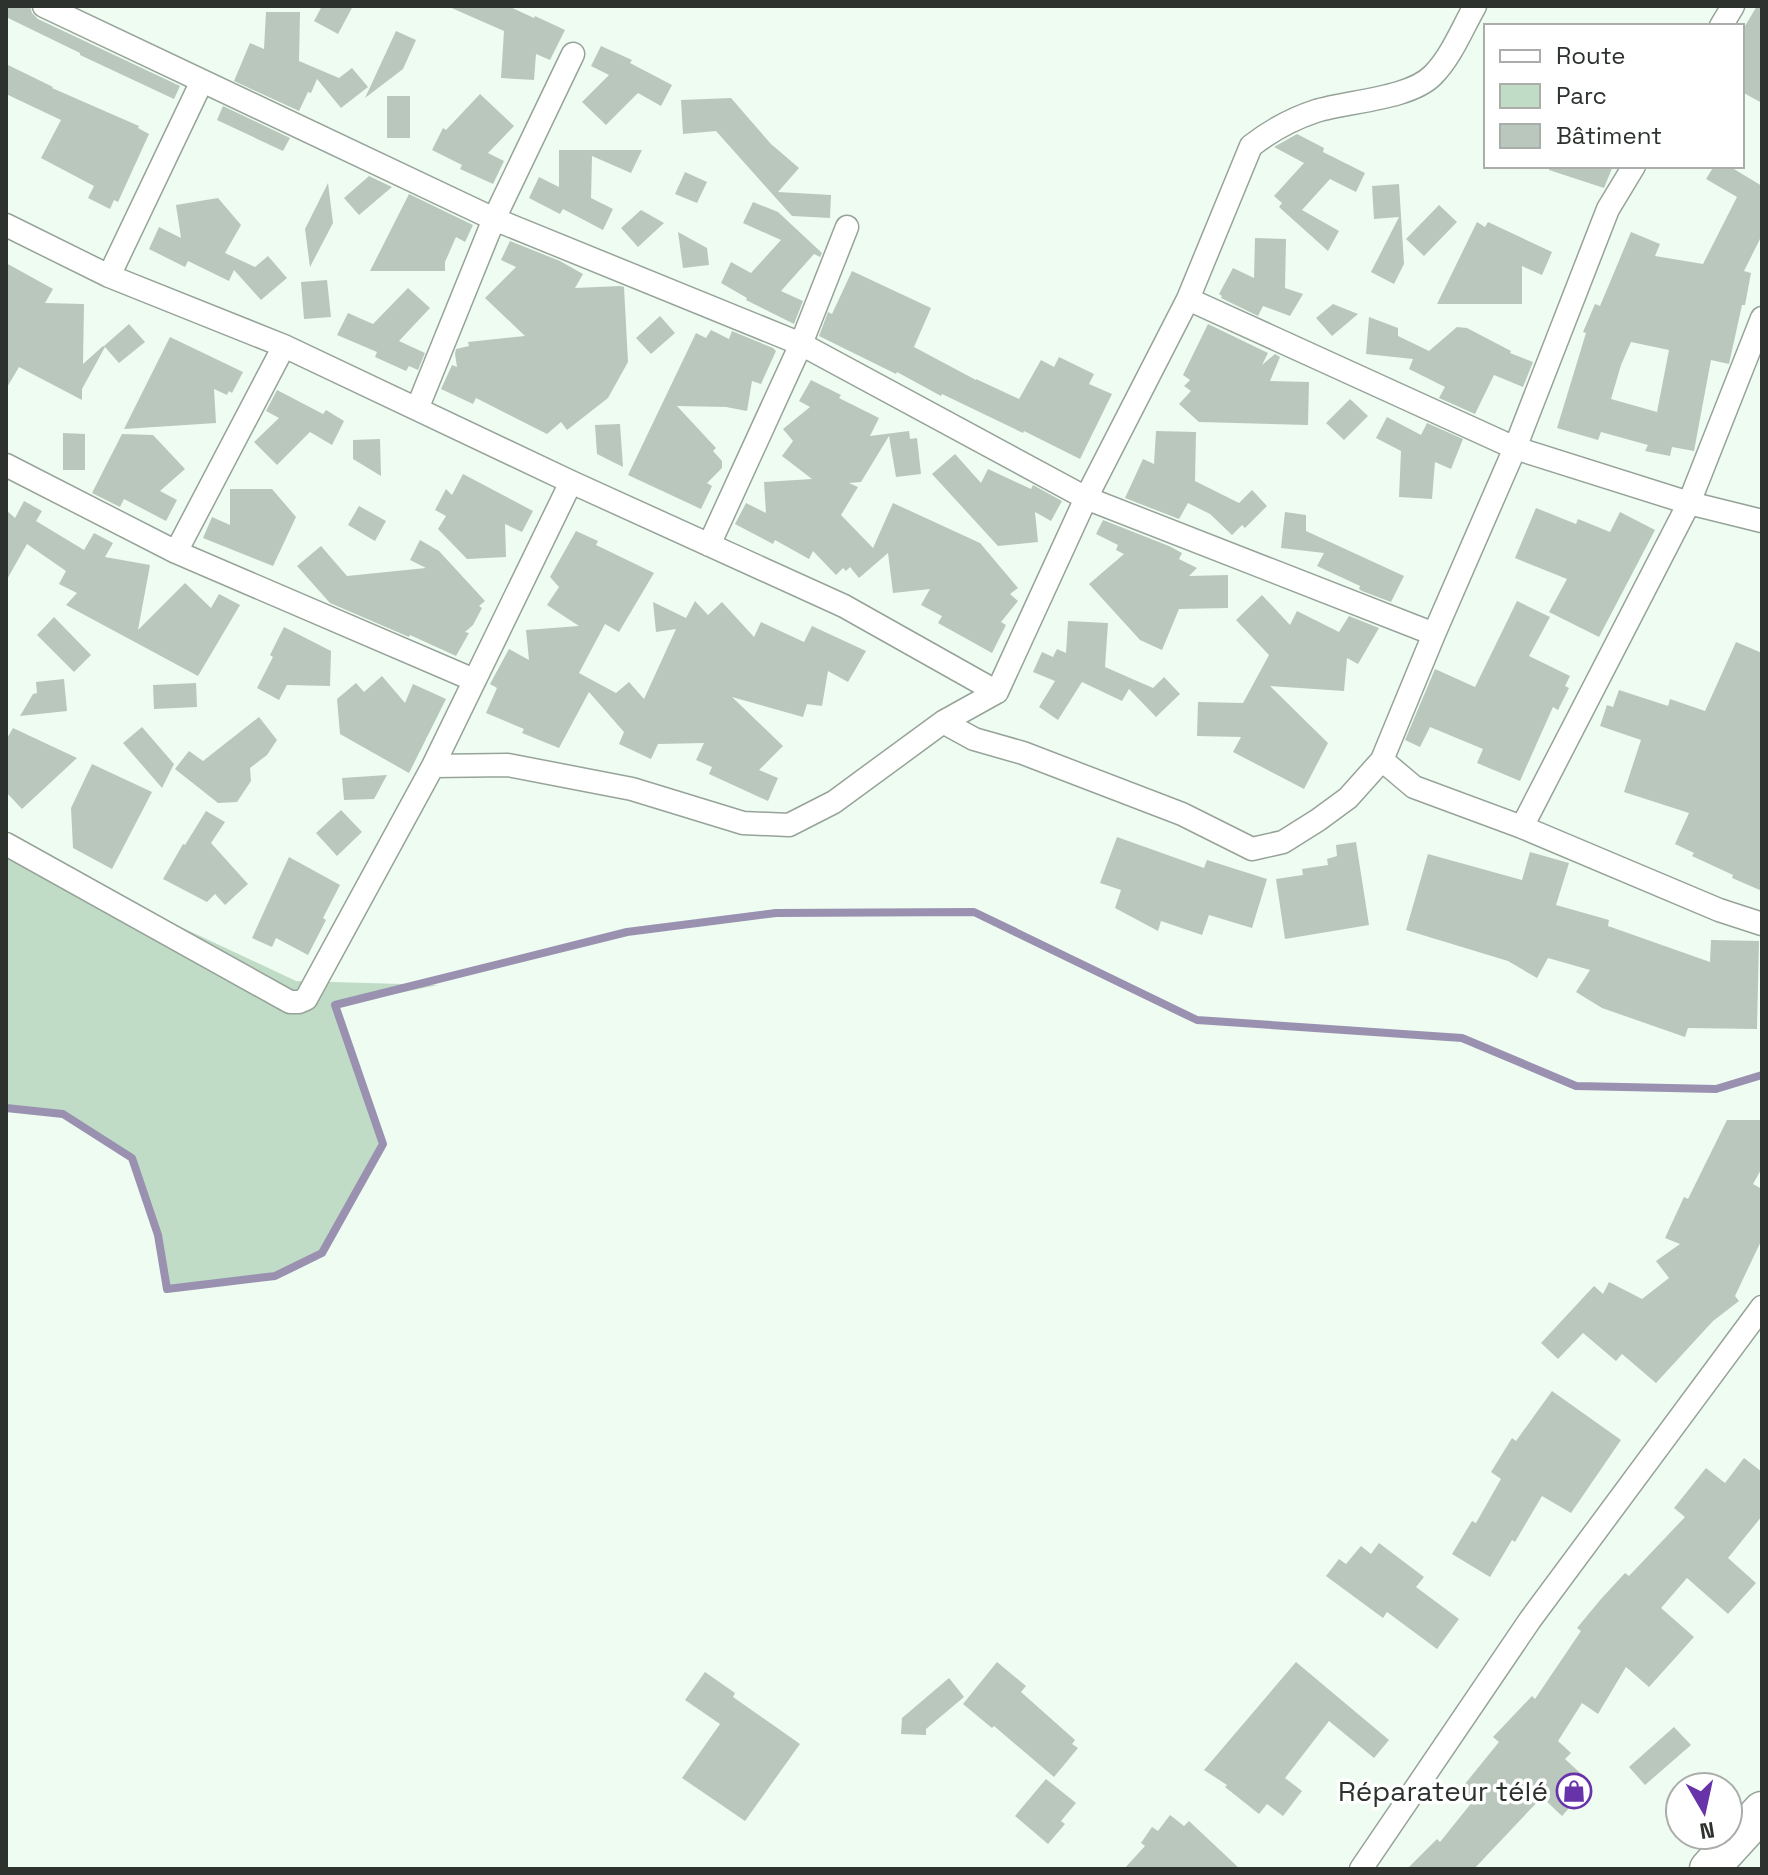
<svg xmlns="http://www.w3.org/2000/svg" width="1768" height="1875" viewBox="0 0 1768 1875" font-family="'Space Grotesk',sans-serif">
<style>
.green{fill:#c0dcc6}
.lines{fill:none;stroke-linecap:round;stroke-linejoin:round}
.stream{stroke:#9a91b1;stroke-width:8}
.building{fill:#bac7bd;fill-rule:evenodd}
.minor-casing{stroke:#97a399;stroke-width:25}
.trunk-casing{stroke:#97a399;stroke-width:41}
.minor{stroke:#fff;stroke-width:22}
.trunk{stroke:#fff;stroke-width:38}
.labels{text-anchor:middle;stroke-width:7;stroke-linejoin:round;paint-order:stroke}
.poi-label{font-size:28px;fill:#2d322e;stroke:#fff;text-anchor:end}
</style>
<rect width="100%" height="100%" fill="#eefcf1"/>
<path class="green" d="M6,845L296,981L438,985L336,1006L383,1144L322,1253L275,1276L167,1289L158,1235L132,1158L63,1114L6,1108Z"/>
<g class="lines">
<path class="stream" d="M6,1108L63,1114L132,1158L158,1235L167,1289L275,1276L322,1253L383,1144L335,1005L627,932L776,913L974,912L1197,1020L1462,1038L1576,1086L1716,1089L1762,1075"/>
</g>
<path class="building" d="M6,6H30L32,13L38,19L180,86L174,99L80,55V53L6,17Z
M322,6H353L338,34L314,21Z
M447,6H508L534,18L535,16L565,30L550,60L536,54L534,80L501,78L504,31Z
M1757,6H1762V103L1742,92V31Z
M266,12H300L299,61L339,78L352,68L368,87L341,108L317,79L311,93L308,92L299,111L234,81L250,43L264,49Z
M396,31L416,40L403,69L365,98Z
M601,46L632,60L630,63L672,85L661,106L638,93L606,125L582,102L609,75L591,66Z
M6,64L53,87L52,88L139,126L138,128L149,134L118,202L114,200L110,209L88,198L94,186L41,158L61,120L6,94Z
M480,94L514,126L488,153L504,161L493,184L460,169L462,165L432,150L443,128L446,130Z
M387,96H410V138H387Z
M731,98L771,144L799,168L778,192L831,195L830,218L792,216L716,131L683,134L681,100Z
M223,106L290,138L283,151L217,120Z
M1297,134L1324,148L1323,152L1365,173L1356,192L1330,179L1302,210L1339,231L1328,251L1279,207L1282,203L1274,196L1304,163L1274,147Z
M559,150H642L631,173L592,156L591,198L613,209L603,230L563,209L560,214L529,198L539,177L559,187Z
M1549,166H1613L1604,188L1549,170Z
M1714,166H1729L1762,186V235L1744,271L1751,273L1745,305H1742L1729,364L1711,360L1694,451L1672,447L1670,456L1645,451L1648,445L1601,432L1598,440L1557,428L1586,333L1583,332L1595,304L1600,306L1631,232L1660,244L1655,256L1703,264L1737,197L1706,179ZM1631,342L1669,350L1657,412L1611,399L1621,365Z
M685,172L707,182L697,203L675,194Z
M369,176L392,187L359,215L344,198Z
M328,183L333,223L310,267L305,229Z
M1399,184L1404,264L1394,284L1371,272L1399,217L1374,219L1372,186Z
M409,194L473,225L465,242L456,237L445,262V271H370Z
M218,198L241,225L225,253L255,267L268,256L287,278L261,300L234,270L229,281L188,261L185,267L149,249L159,227L181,238L176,205Z
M753,202L778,212L822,253L820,257L814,254L781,291L803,301L794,324L746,300L747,298L721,283L731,262L751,273L781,240L743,223Z
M1439,205L1457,222L1424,256L1406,239Z
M641,210L664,223L638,247L621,228Z
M1477,222L1485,227L1488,222L1552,252L1542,275L1522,266V304H1437Z
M678,232L707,248L709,265L683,268Z
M1255,238L1286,239L1285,288L1303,294L1290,316L1263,306L1258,316L1221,298L1222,296L1219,294L1233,268L1254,278Z
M510,241L560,261L583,274L575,288L620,286L624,287L628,362L608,398L567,430L561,422L547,434L476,398L473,404L441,389L452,365L457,367L455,354L456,349L469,346L468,342L525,336L485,298L516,267L501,260Z
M6,263L53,289L45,303L84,304L83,364L103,346L105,347L82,389V400L19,367L6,389Z
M852,271L931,308L914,347L976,380V379L1019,399L1041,360L1054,367L1059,357L1094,374L1089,384L1112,394L1080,459L1024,431L1023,433L942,394L941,396L897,372L896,374L819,336L828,312L832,314Z
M327,280L331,317L304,319L301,282Z
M408,288L430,308L399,341L425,353L418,370L409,366L406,371L375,357L377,352L337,335L348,313L373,324Z
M1333,304L1358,314L1332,336L1316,318Z
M660,316L675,333L651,354L636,338Z
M1369,317L1398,328V336L1429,351L1457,327L1467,328L1511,351L1510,353L1533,362L1523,387L1494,375L1475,414L1439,398L1445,387L1409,369L1413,359L1366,354Z
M129,324L145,342L119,363L104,346Z
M1208,324L1268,353L1262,365L1275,354L1280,357L1270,381L1309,382L1308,425L1199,422L1179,404L1191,391L1184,386L1190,380L1183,375Z
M711,330L729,339L732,331L773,348L776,351L761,384L752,381L747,411L726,407L677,406L716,448L713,451L722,461V468L707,483L712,486L701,509L628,475L696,333L706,338Z
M170,337L243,372L232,393L229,391L227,395L214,389L216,423L124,429Z
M811,380L841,395L839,398L879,418L870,436L909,431L910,439L917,438L921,474L896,477L889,436L861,482L849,483L858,487L841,515L873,548L893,503L980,543L1018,588L1010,594L1018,601L1001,622L1006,625L992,653L938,623L942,616L921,605L930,589L893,593L888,553L859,578L850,567L846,571L843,568L836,575L813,551L809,559L775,540L773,544L735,524L746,503L766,513L764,482L812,479L782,456L793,441L783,429L810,407L799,401Z
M277,390L323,414L326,410L344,421L332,445L310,432L277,465L254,442L279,418L266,411Z
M1350,399L1368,416L1344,440L1326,423Z
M1387,417L1421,435L1427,423L1463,439L1451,469L1435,462L1432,499L1399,497L1401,451L1376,438Z
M620,424L623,467L597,454L595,425Z
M1156,431L1196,432L1195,481L1239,503L1252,490L1267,506L1245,528L1242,525L1232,535L1210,514L1188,503L1179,519L1125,498L1143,459L1154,464Z
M63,433L85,434V470H63Z
M122,434L153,435L185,469L160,491L177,500L166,521L124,499L120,507L92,493Z
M380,439L381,476L353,459V440Z
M955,454L981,483L988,469L1031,489L1033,485L1062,501L1051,521L1035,512L1038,542L998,546L932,474Z
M463,474L533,511L522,532L505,524L506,557L467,559L438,529L446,516L435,510L446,489L452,495Z
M230,489H272L296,517L273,566L203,538L212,517L230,525Z
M24,501L42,511L36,521L84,550L94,533L113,543L105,557L150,565L138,630L185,583L211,608L219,594L240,605L198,676L66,605L77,593L59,584L66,571L27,544L6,581V510L15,518Z
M359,506L386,521L375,541L348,525Z
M1536,508L1576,524L1578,519L1610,532L1620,512L1655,530L1599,637L1549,612L1567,579L1515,558Z
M1285,512L1306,515V531L1404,576L1391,602L1362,591L1359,589L1360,586L1317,566L1324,553L1281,548Z
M1103,520L1169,546L1182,553L1179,559L1197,568L1189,576L1228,575V608L1179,609L1162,650L1140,640L1089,584L1124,554L1116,550L1118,545L1096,534Z
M576,531L598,541L596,545L654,573L619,632L605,624L579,673L616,693L629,682L644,699L676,629L656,632L653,602L686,618L695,601L708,615L722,602L754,637L761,622L804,642L812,626L866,651L848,682L828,671L822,706L807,704L803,717L732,697L783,746L759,770L778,778L768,801L709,774L712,767L696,760L704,743L658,744L651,759L619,744L624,732L589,692L559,748L522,733L524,729L486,713L497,688L490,684L509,649L529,660L526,630L579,626L547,605L559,587L550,577Z
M420,540L439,551L485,601L479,606L482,608L473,625L465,632L469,633L456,656L410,635L409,637L330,603L297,566L321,546L347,576L426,568L410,560Z
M1262,595L1290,625L1297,611L1339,632L1349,616L1379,628L1358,664L1347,658L1344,691L1270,686L1328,743L1304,789L1233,752L1241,737L1197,736L1198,702L1243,703L1269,655L1236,620Z
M1517,601L1550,617L1529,656L1570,676L1565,686L1569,688L1558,710L1553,707L1520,781L1477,763L1483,749L1430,727L1420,747L1405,740L1435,669L1475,687Z
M54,617L91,655L74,672L37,635Z
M1068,621L1108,623L1105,667L1153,688L1164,677L1180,694L1156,717L1129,689L1122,701L1082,682L1058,720L1039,707L1055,681L1033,672L1042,652L1053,657L1057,649L1066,653Z
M284,627L331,651L330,686L287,685L279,700L257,688L273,657L270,655Z
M1736,642L1762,653V891L1732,878L1733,875L1692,856L1694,853L1675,844L1689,813L1624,792L1641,740L1600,726L1607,705L1613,707L1619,690L1668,706L1670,699L1705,711Z
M382,676L405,703L413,684L446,699L409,773L340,734L337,699L356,683L364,692Z
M64,679L67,711L20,716L33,694L37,693L36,682Z
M196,683L197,707L154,709L153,685Z
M259,717L277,740L267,755L250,768L251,781L237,802L218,803L175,769L189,751L203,761Z
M142,727L174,764L162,788L123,743Z
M13,728L77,758L22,809L6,792V740Z
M92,764L152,792L112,869L73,848L71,808Z
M387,775L374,799L344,800L342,778Z
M341,810L362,832L337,856L316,833Z
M206,811L225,822L211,843L248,884L225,905L215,894L207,902L163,879L183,844L185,845Z
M1117,837L1204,868L1207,860L1267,879L1252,928L1209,915L1202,935L1161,921L1158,931L1115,908L1121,890L1100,883Z
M1356,842L1369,925L1285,939L1276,879L1303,875L1302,869L1328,865L1327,859L1337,856L1336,845Z
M1530,852L1569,863L1556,905L1609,920L1608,926L1710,962L1711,940L1759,941L1757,1029L1688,1028L1685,1037L1602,1008L1576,992L1590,970L1548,958L1537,978L1508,961L1406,930L1428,854L1522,880Z
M289,857L340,885L323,918L326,920L308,955L276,938L272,947L252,938Z
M1727,1120H1762V1168L1753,1184L1762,1189V1239L1735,1296L1739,1301L1713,1321L1656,1383L1622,1354L1616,1361L1583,1333L1558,1359L1541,1343L1594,1286L1603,1294L1609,1282L1642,1299L1669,1278L1656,1261L1680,1244L1665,1238L1684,1197L1688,1199Z
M1552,1391L1621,1440L1571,1513L1542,1496L1515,1542L1512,1540L1490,1577L1452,1554L1472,1521L1476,1523L1501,1479L1491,1472L1512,1438L1516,1441Z
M1744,1458L1762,1472V1516L1728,1558L1756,1583L1728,1614L1687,1578L1661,1608L1694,1637L1649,1687L1626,1667L1598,1714L1582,1703L1558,1741L1571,1753L1565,1759L1591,1783L1562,1816L1542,1797L1474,1869H1407L1437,1839L1440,1842L1473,1801L1460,1790L1499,1742L1493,1737L1532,1696L1535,1699L1581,1631L1577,1628L1601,1599L1625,1573L1629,1576L1685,1517L1674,1508L1706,1468L1725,1483Z
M1379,1543L1424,1577L1416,1587L1459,1619L1437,1649L1387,1612L1383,1618L1326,1576L1339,1559L1346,1564L1361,1546L1371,1554Z
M997,1662L1026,1686L1021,1692L1075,1740L1072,1744L1078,1748L1054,1777L994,1726L992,1728L963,1704Z
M1296,1662L1389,1740L1374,1758L1329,1721L1285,1778L1302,1791L1283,1816L1267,1804L1259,1814L1225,1787L1227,1785L1204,1770Z
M705,1672L735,1693L733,1697L800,1744L745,1821L682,1778L720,1724L685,1700Z
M949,1678L964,1697L926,1729V1735L901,1734L902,1718Z
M1674,1727L1691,1745L1645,1785L1629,1767Z
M1046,1779L1076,1803L1061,1821L1065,1824L1048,1844L1015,1816Z
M1170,1815L1184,1826L1189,1821L1240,1869H1124L1145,1846L1141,1843L1152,1827L1158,1831Z"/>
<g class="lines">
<g class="minor-casing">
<path id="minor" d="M44,6L494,219L801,344L1086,498L1434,634
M1721,26L1733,6
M6,225L109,276L284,346L571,482L844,606L997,692
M109,276L202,81
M1188,299L1515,448L1689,503L1762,521
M417,409L494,219L573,54
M6,465L176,552L474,680
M709,545L801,344L847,227
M176,552L284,346
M943,722L974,739L1023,753L1182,814L1252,849L1283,842L1318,820L1348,798L1382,760L1434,634L1515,448L1608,209L1634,166
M1382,760L1414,787L1522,827L1719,910L1762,924
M433,766L571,482
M1522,827L1689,503L1762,318
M6,844L290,1002H299L306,999L433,766L508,765L632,789L743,823L789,825L834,802L943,722L997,692L1086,498L1188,299L1251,146C1270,131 1292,119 1316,111C1348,101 1410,99 1433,75C1451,57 1462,29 1475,6
M1361,1869L1530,1620L1762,1307"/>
</g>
<g class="trunk-casing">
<path id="trunk" d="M1709,1869L1762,1811"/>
</g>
<use href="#minor" class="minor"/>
<use href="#trunk" class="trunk"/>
</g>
<defs>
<g id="shop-ring" transform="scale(1.8)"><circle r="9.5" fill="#fff" stroke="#6833a9" stroke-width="1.5"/><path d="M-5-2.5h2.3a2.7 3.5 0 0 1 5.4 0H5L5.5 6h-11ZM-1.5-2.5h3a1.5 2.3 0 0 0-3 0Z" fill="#6833a9"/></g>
</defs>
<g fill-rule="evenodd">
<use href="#shop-ring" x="1574" y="1791"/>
</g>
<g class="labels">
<g class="poi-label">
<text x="1548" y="1801">Réparateur télé</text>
</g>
</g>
<rect width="1768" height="1875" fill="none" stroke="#2d322e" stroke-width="16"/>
<rect x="1484" y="24" width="260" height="144" fill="#ffffff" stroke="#abadab" stroke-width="2"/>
<rect x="1500" y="50" width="40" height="12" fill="#ffffff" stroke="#abadab" stroke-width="2"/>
<text x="1556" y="64" font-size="24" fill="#2d322e">Route</text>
<rect x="1500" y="84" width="40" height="24" fill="#c0dcc6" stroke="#abadab" stroke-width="2"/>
<text x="1556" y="104" font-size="24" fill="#2d322e">Parc</text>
<rect x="1500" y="124" width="40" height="24" fill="#bac7bd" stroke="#abadab" stroke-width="2"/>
<text x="1556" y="144" font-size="24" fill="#2d322e">Bâtiment</text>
<g transform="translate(1704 1811) rotate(171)"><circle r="38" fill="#ffffff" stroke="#abadab" stroke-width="2"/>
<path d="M0-6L14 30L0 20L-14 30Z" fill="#6833a9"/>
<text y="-12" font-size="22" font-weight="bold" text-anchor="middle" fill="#2d322e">N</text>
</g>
</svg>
